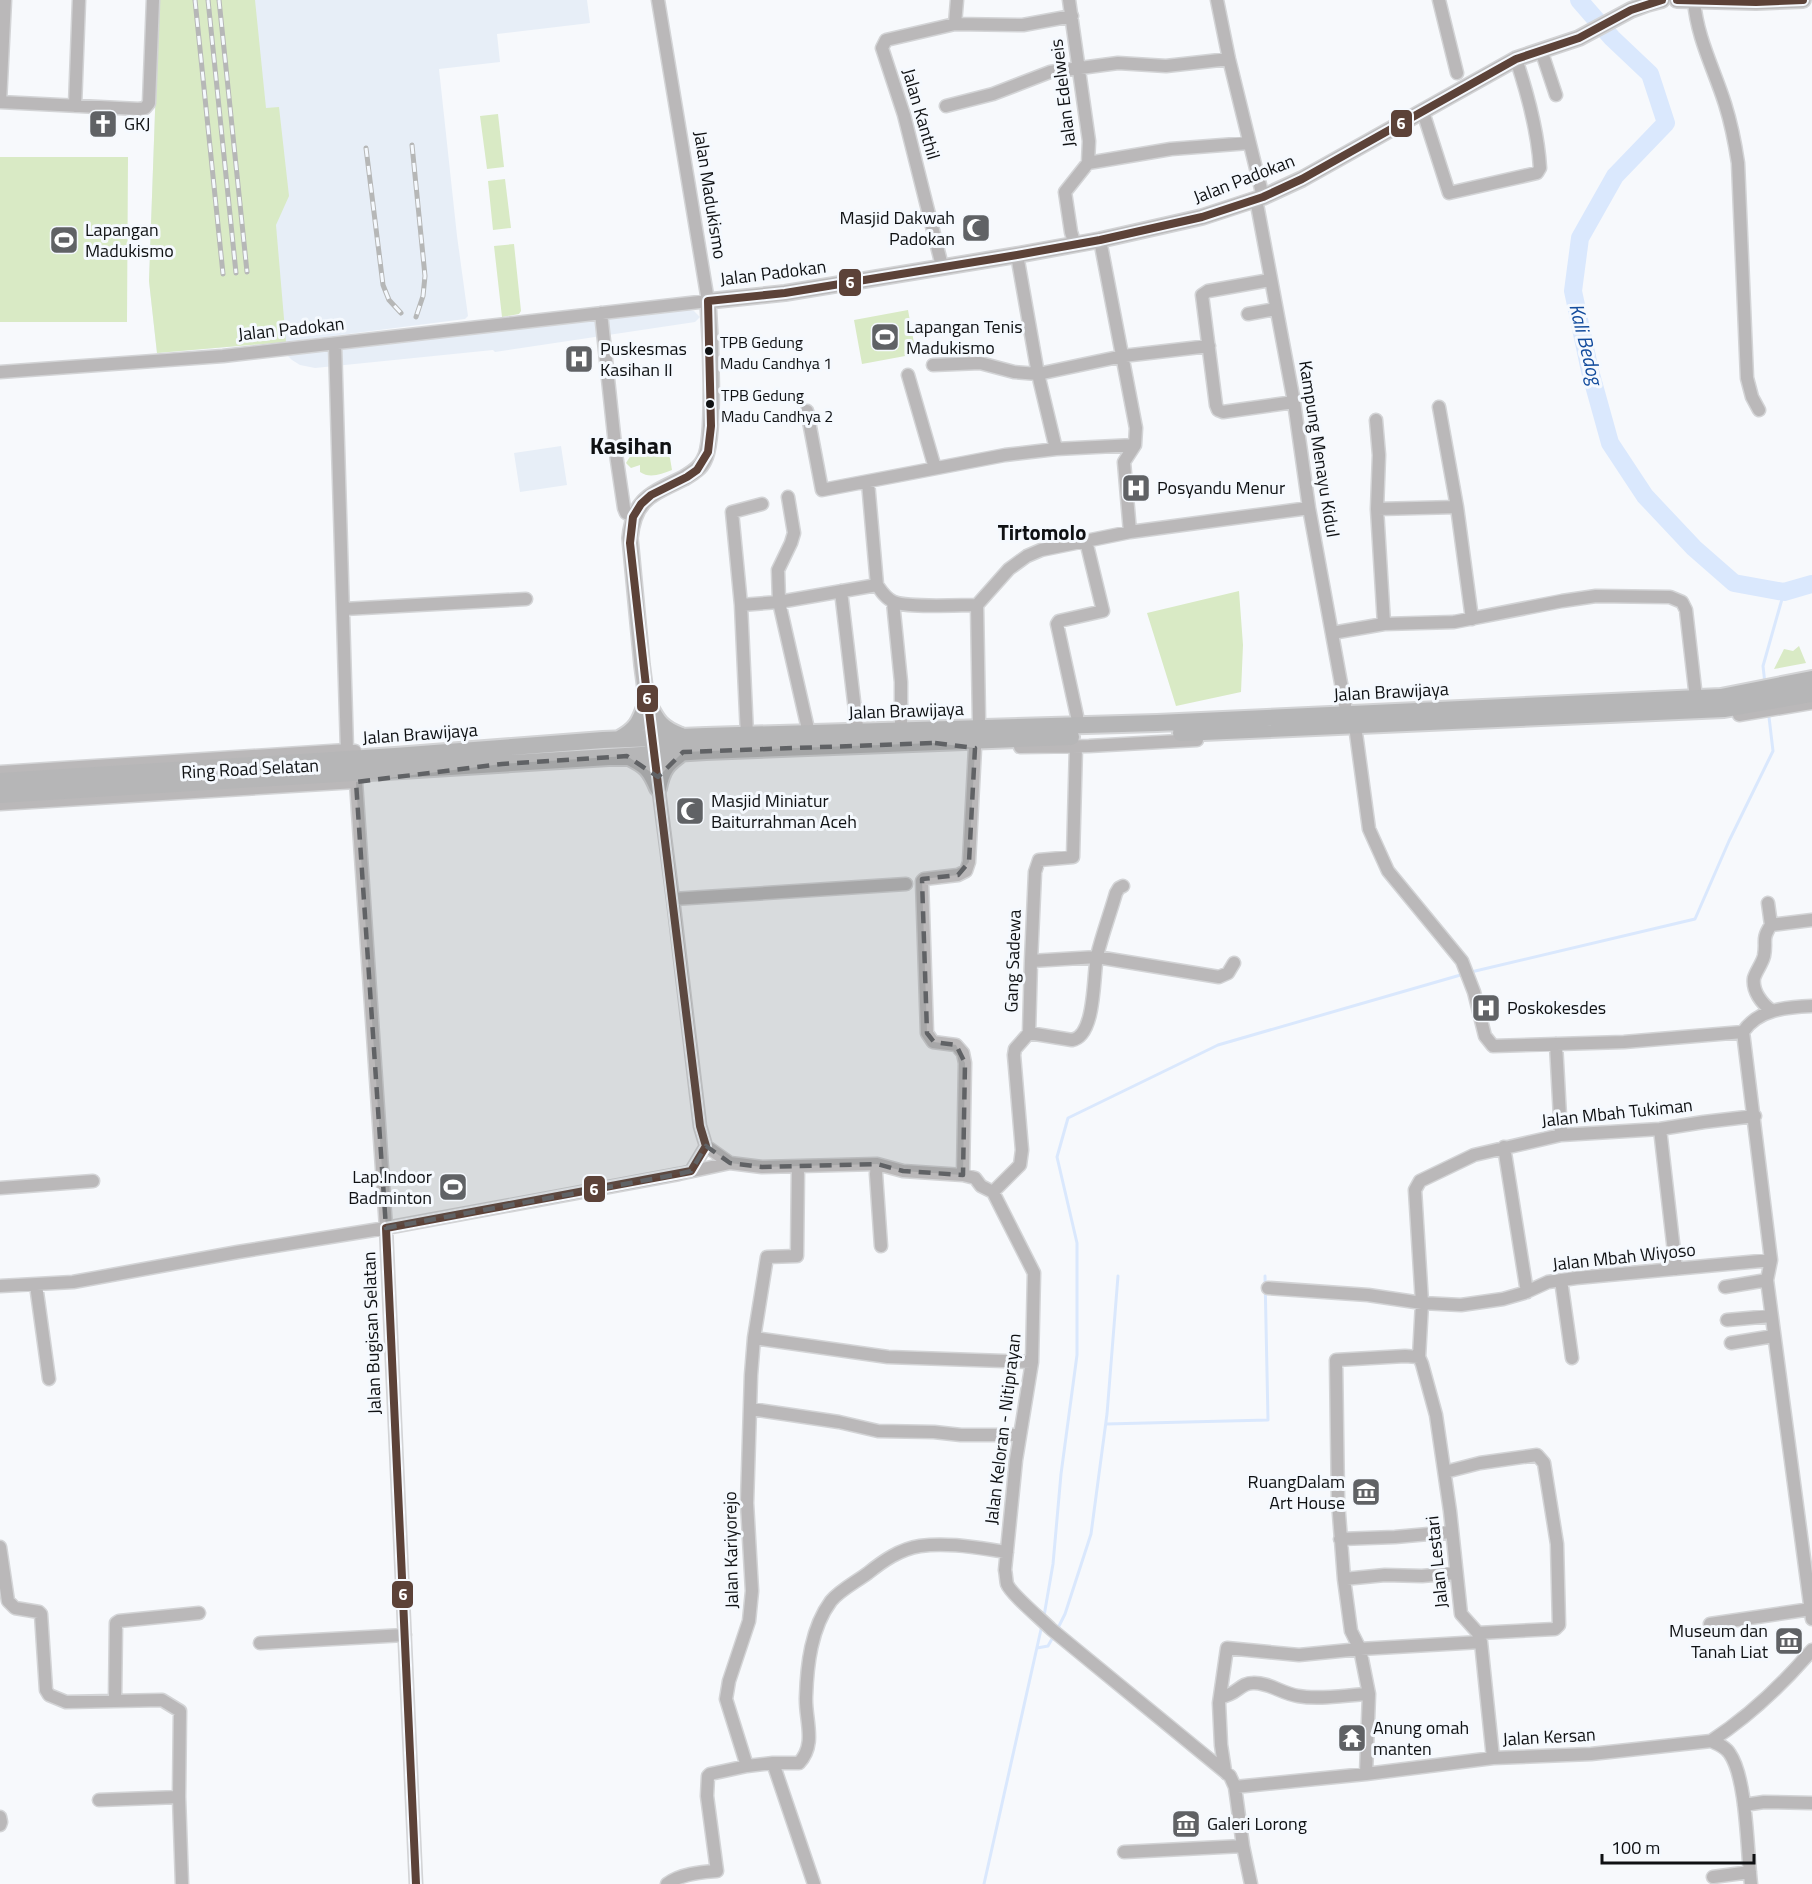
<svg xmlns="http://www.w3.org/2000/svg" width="1812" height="1884" viewBox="0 0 1812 1884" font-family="'Titillium Web',sans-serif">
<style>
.built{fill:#e7eef7}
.green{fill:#d9eac5}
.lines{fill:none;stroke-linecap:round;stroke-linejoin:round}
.stream{stroke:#dae8fd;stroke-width:3}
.river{stroke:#dae8fd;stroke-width:18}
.minor-casing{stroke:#d3d4d6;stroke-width:15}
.major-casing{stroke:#d3d4d6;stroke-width:18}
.highway-casing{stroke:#d3d4d6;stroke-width:20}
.minor{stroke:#bab8b9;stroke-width:12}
.major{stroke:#bcbbbc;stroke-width:15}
.highway{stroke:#b6b6b7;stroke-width:16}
.rail-casing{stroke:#b6b7b7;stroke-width:5}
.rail{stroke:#f5f9fe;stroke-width:3;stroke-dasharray:9;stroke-linecap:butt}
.bus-1-casing{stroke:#f5f9fe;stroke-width:12}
.bus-1{stroke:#5c4238;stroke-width:8}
.marked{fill:#606265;fill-opacity:0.2;stroke:#606265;stroke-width:4.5;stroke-dasharray:12 8;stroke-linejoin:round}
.bus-dot{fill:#0f1113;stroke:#f5f9fe;stroke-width:2}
.labels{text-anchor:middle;stroke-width:6;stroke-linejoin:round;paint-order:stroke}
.bus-label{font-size:16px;fill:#0f1113;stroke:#f5f9fe;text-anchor:start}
.street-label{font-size:18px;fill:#0f1113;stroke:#f5f9fe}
.poi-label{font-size:18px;fill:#0f1113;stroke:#f5f9fe;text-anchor:start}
.water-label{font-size:20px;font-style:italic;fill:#134c9d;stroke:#f5f9fe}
.quarter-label{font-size:21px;font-weight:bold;fill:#0f1113;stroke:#f5f9fe}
.district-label{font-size:24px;font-weight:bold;fill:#0f1113;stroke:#f5f9fe}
.line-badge{stroke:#f5f9fe;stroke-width:2}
.badge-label{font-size:16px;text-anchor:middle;font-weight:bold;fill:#fff}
</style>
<rect width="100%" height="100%" fill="#f7f9fc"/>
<path class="built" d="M159,0H587L590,23L497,34L500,62L439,69L457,236L468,316L465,319L286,342L157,353L149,281Z
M684,309L694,311L700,317L695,322L495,352L493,350L315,368L300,365L292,360L286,354L595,320L597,322L607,318Z
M561,446L567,485L520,492L514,453Z"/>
<path class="green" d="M159,0H255L266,108L279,107L289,196L276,225L286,342L157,353L149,281Z
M498,114L504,167L487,169L480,116Z
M0,157H128L127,322H0Z
M505,179L511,228L493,230L488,181Z
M514,244L521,311L519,314L502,317L494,246Z
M908,310L916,354L862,364L854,320Z
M651,451H665L670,458L672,470C661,474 650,479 640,472V465L631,468L626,463L631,455Z
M1239,591L1243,645L1241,692L1176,706L1147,613Z
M1799,646L1806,663L1774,669L1784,649L1793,651Z"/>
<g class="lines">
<path class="stream" d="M1765,684L1763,666L1784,592
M1471,972L1695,919L1729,841L1773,751L1769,717
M1106,1424L1268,1420L1265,1276
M1044,1616L1053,1564L1061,1474L1077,1355V1243L1057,1157L1068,1118L1218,1045L1464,974
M1058,1628L1065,1614L1091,1534L1107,1414L1118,1276
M1037,1648L1048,1646L1053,1637
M984,1884L1042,1625"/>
<path class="river" d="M1579,0L1612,38L1650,74L1666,123L1615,176L1580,238L1573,291L1590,371L1610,443L1645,496L1694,548L1734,583L1784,592L1812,584"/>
<g class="minor-casing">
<path id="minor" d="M1069,0L1089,141L1088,163L1065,192L1071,232L1075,245
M1217,0L1229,59L1263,197
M1439,0L1457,73
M1694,1C1697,38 1714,69 1725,104C1731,123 1735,143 1738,163L1747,378L1752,397L1759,410
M955,24L957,0
M1541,50L1556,95
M0,102L139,109L145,108L149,103L153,0
M0,102L5,0
M75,106L79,0
M946,106L993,94L1050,72L1118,63L1166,66L1229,59
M1423,112L1449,193L1537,173L1540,168C1538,131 1528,95 1516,59
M1088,163L1171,149L1249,143
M1256,199L1294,402L1309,508L1345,705
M1100,240L1136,428L1135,445L1124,462L1130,532
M1017,255L1038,374L1056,449
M942,266L904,115L882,48L886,40L955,24L1023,25L1072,16
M1270,280L1208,291L1202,295L1216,405L1218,410L1223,412L1294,402
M601,313L616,454L624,508L626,513L633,516
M1248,314L1276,309
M335,344L347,750
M933,365L980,363L1014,372L1038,374L1123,356L1209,346
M0,372L223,356L708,301L658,0
M908,375L935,468
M1439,407L1457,507L1472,619
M807,411L822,490L1005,455L1056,449L1135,445
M1376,420L1379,455L1377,509L1384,624
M868,482L877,585C881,591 886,599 894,602C908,608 959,605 977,605L1009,569L1027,556L1041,550L1130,532L1309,508
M788,497L794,533L791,543L778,570L779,602L808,729
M1377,509L1457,507
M841,591L857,727
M893,602L901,682V725
M741,605L732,512L762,504
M977,605L979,721
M344,609L526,599
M1332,633L1384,624L1454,622L1562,601L1596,596L1670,597L1682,602L1686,610L1696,698
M1739,715L1812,703
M1077,716L1057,624L1059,621L1103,611L1086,541
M1356,733L1369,829L1388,871L1462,961L1474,992L1485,1036L1493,1046L1624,1042L1743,1032
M747,735L741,605L779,602L877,585
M1020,747L1089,746L1197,740
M654,754L673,899L700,1126L706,1146L730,1163
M0,772L347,750L355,751
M0,804L356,782L386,1228L416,1884
M673,899L906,884
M1768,903L1771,925
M1031,961L1097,957L1219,977L1228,973L1234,963
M1812,1006C1787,1007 1758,1009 1743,1032L1771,1260L1767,1280L1812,1619
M1772,1011C1762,1004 1752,991 1754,978C1756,971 1762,964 1764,956C1767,941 1761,940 1771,925L1812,920
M1029,1033L1072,1040C1096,1036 1093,975 1097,956C1102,935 1110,914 1116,893L1119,888L1123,886
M1556,1044L1561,1135
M1660,1129L1676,1269
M1504,1147L1527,1292
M877,1164L876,1174L881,1246
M691,1171L706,1146
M963,1175L965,1063L963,1053L956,1045L933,1042L927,1033L922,881L924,879L958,875L966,871L969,862L975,748
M0,1188L93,1181
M993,1192L1020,1165L1022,1150L1014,1055L1015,1049L1029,1033L1031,961L1035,872L1039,860L1073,857L1076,746
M1561,1280L1572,1358
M36,1285L49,1379
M0,1286L73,1282L238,1252L386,1228L679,1174L730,1163L762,1167L877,1164L903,1171L963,1175L975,1178L981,1186L993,1192L1034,1273L1032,1362L1016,1460L1005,1570C1006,1574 1006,1580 1007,1584C1011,1594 1041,1619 1051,1629L1230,1776L1235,1787L1243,1846L1251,1884
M1725,1287L1767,1280
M1268,1288L1368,1295L1422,1303L1461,1305L1503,1299L1524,1293L1548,1282L1576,1278L1771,1260
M1727,1320L1771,1316
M754,1338L888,1357L1032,1362
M1731,1343L1774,1336
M1419,1357L1422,1364L1436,1415L1450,1511L1461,1614L1478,1633L1481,1642L1493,1758
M751,1409L839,1422L878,1431L934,1432L961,1435H1020
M1445,1472L1480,1463L1537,1455L1544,1463L1557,1544L1559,1625L1555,1629L1478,1633
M1340,1539L1395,1537L1451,1532
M0,1547L8,1601L15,1608L39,1612L41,1614L46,1690L49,1695L66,1702L162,1700L180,1711L179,1797L182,1884
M1344,1579L1385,1575L1422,1576L1456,1573
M1710,1624L1811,1609
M260,1643L405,1635
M1220,1697C1238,1695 1239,1683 1253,1683C1268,1682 1283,1694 1298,1696C1320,1700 1346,1695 1369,1694
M115,1701L116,1623L119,1621L199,1613
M1711,1741C1748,1717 1783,1684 1812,1650
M773,1763L814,1884
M747,1766L773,1763H799C817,1744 805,1720 806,1697C807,1665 811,1628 831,1601C840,1590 856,1582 868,1573C883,1561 900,1549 920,1546C949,1542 978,1548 1007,1552
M1227,1774L1225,1771L1221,1745L1219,1703L1227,1648L1299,1655L1360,1649L1481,1642
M1366,1774L1369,1694L1360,1649L1351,1631L1344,1579L1338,1501L1336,1360L1405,1356L1419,1357L1422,1303L1415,1190L1420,1181L1474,1155L1561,1135L1660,1129L1704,1122L1755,1116
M1235,1787L1366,1774L1493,1758L1591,1754L1711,1741C1718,1744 1726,1747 1730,1754C1747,1779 1747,1851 1751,1884
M99,1800L179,1797
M1744,1805L1764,1802L1812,1803
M0,1817L1,1822L0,1825
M1124,1852L1243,1846
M1713,1877L1750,1872
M667,1884C680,1874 700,1872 717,1871L707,1796L708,1776L710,1774L747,1766L726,1699L729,1681L749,1621L752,1591L747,1503L751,1375L754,1338L767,1257L797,1256L798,1167"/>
</g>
<g class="major-casing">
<path id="major" d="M1677,0L1756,2L1803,0
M653,749L642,665L630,538C634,498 652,494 684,478C692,473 700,469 704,460C716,440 710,329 708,301L785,293L1017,255L1100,240L1202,217L1263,197L1302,179L1516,59L1579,38L1631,10L1647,4L1662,0"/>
</g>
<g class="highway-casing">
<path id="highway" d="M647,702C657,721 660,728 681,736
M1181,733L1724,709L1812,694
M619,739C638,729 640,721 647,702
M627,756C646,765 650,769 658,788
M0,781L395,756L603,740L706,736L1157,723L1721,697L1812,679
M658,788C662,769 666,764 683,752
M0,795L706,751L1071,737"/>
</g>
<use href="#minor" class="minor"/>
<use href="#major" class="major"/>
<use href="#highway" class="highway"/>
<g class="rail-casing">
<path id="rail" d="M195,0L223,274
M208,0L236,273
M219,0L247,272
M412,145L425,276L423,296L416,317
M366,148L383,285L389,300L401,313"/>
</g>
<use href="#rail" class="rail"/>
<g class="bus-1-casing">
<path id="bus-1" d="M1677,0L1756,2L1803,0
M416,1884L386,1228L691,1171L706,1146L700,1126L647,695L630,543L633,517L641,504L651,495L687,477L697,470L708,452L711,426L708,301L785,293L1017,255L1100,240L1202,217L1263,197L1302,179L1516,59L1579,38L1631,10L1662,0"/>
</g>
<use href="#bus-1" class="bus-1"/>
</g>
<path class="marked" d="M935,743L975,748L969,862L958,875L922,879L927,1033L934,1042L956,1045L965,1063L963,1175L903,1171L877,1164L762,1167L730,1163L706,1146L691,1171L679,1174L386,1228L356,782L502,764L627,756L658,777L683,752Z"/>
<defs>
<g id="church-square" transform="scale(1.5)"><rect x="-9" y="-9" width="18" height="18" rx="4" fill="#606265" stroke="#f5f9fe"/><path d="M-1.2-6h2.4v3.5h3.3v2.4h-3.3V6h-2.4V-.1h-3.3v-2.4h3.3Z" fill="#fff"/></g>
<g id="mosque-square" transform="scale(1.5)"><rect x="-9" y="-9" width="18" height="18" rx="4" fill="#606265" stroke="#f5f9fe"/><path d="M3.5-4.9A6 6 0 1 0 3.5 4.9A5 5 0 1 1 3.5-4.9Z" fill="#fff"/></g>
<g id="stadium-square" transform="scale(1.5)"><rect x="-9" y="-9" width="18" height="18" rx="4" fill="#606265" stroke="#f5f9fe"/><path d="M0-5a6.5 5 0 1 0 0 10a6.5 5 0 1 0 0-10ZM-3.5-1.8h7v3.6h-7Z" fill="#fff"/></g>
<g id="hospital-square" transform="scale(1.5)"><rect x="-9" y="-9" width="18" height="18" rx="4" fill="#606265" stroke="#f5f9fe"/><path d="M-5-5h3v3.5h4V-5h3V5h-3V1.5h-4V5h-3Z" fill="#fff"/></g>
<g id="museum-square" transform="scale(1.5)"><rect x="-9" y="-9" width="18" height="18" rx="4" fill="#606265" stroke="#f5f9fe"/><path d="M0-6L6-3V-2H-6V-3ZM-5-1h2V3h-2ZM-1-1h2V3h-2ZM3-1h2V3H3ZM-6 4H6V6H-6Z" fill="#fff"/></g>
<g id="temple-square" transform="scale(1.5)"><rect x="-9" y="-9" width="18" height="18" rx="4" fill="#606265" stroke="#f5f9fe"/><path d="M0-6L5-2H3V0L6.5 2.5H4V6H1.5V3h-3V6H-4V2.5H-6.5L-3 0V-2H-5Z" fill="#fff"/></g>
</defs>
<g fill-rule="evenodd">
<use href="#church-square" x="103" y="124"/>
<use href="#mosque-square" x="976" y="228"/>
<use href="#stadium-square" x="64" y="240"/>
<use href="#stadium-square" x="885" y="337"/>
<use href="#hospital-square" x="579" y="359"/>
<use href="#hospital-square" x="1136" y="488"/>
<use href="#mosque-square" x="690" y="811"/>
<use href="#hospital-square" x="1486" y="1008"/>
<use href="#stadium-square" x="453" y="1187"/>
<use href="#museum-square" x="1366" y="1492"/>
<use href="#museum-square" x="1789" y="1641"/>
<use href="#temple-square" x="1352" y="1738"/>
<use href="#museum-square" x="1186" y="1824"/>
</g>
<g class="bus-dot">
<circle cx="709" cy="351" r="5"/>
<circle cx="710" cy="404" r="5"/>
</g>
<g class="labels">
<g class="bus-label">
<text x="720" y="348">TPB Gedung<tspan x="720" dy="21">Madu Candhya 1</tspan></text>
<text x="721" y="401">TPB Gedung<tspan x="721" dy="21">Madu Candhya 2</tspan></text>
</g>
<g class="street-label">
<text transform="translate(1063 93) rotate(-97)" y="6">Jalan Edelweis</text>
<text transform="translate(921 114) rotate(74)" y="6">Jalan Kanthil</text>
<text transform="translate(1244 179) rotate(-21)" y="6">Jalan Padokan</text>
<text transform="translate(710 195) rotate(81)" y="6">Jalan Madukismo</text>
<text transform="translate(773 273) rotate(-7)" y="6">Jalan Padokan</text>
<text transform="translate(291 329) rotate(-6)" y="6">Jalan Padokan</text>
<text transform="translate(1319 449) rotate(81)" y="6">Kampung Menayu Kidul</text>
<text transform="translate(1391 692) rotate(-3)" y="6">Jalan Brawijaya</text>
<text transform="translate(906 711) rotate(-2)" y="6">Jalan Brawijaya</text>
<text transform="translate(420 734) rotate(-4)" y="6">Jalan Brawijaya</text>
<text transform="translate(250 769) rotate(-3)" y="6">Ring Road Selatan</text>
<text transform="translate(1013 961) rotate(-88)" y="6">Gang Sadewa</text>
<text transform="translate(1617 1113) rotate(-6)" y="6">Jalan Mbah Tukiman</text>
<text transform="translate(1624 1257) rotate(-6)" y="6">Jalan Mbah Wiyoso</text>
<text transform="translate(372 1333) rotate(-92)" y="6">Jalan Bugisan Selatan</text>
<text transform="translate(1003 1429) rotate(-83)" y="6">Jalan Keloran - Nitiprayan</text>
<text transform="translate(731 1550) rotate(-91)" y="6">Jalan Kariyorejo</text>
<text transform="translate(1437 1562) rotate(-96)" y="6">Jalan Lestari</text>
<text transform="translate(1549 1737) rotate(-3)" y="6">Jalan Kersan</text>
</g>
<g class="poi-label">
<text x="124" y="130">GKJ</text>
<text x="955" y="224" text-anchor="end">Masjid Dakwah<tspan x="955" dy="21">Padokan</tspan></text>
<text x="85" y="236">Lapangan<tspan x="85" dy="21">Madukismo</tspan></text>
<text x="906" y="333">Lapangan Tenis<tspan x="906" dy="21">Madukismo</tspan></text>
<text x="600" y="355">Puskesmas<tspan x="600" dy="21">Kasihan II</tspan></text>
<text x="1157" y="494">Posyandu Menur</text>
<text x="711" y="807">Masjid Miniatur<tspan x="711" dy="21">Baiturrahman Aceh</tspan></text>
<text x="1507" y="1014">Poskokesdes</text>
<text x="432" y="1183" text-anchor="end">Lap.Indoor<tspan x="432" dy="21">Badminton</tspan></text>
<text x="1345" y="1488" text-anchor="end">RuangDalam<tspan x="1345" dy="21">Art House</tspan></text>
<text x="1768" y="1637" text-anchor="end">Museum dan<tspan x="1768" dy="21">Tanah Liat</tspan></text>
<text x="1373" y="1734">Anung omah<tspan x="1373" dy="21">manten</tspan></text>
<text x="1207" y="1830">Galeri Lorong</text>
</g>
<g class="water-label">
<text transform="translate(1586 344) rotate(76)" y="7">Kali Bedog</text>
</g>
<g class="quarter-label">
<text x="1042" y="540">Tirtomolo</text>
</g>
<g class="district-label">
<text x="631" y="454">Kasihan</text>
</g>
</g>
<g class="line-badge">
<rect x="1390" y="109" width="23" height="29" rx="6" fill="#5c4238"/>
<rect x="838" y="268" width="24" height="29" rx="6" fill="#5c4238"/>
<rect x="636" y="684" width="23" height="29" rx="6" fill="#5c4238"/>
<rect x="583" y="1175" width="23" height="28" rx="6" fill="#5c4238"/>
<rect x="391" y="1580" width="23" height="29" rx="6" fill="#5c4238"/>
</g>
<g class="badge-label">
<text x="1401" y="129">6</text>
<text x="850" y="288">6</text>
<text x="647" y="704">6</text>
<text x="594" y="1195">6</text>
<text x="403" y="1600">6</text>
</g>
<path d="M1602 1854v9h152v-9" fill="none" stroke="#0f1113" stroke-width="3"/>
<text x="1611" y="1854" font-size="18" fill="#0f1113" stroke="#f5f9fe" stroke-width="4.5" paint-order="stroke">100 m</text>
</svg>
